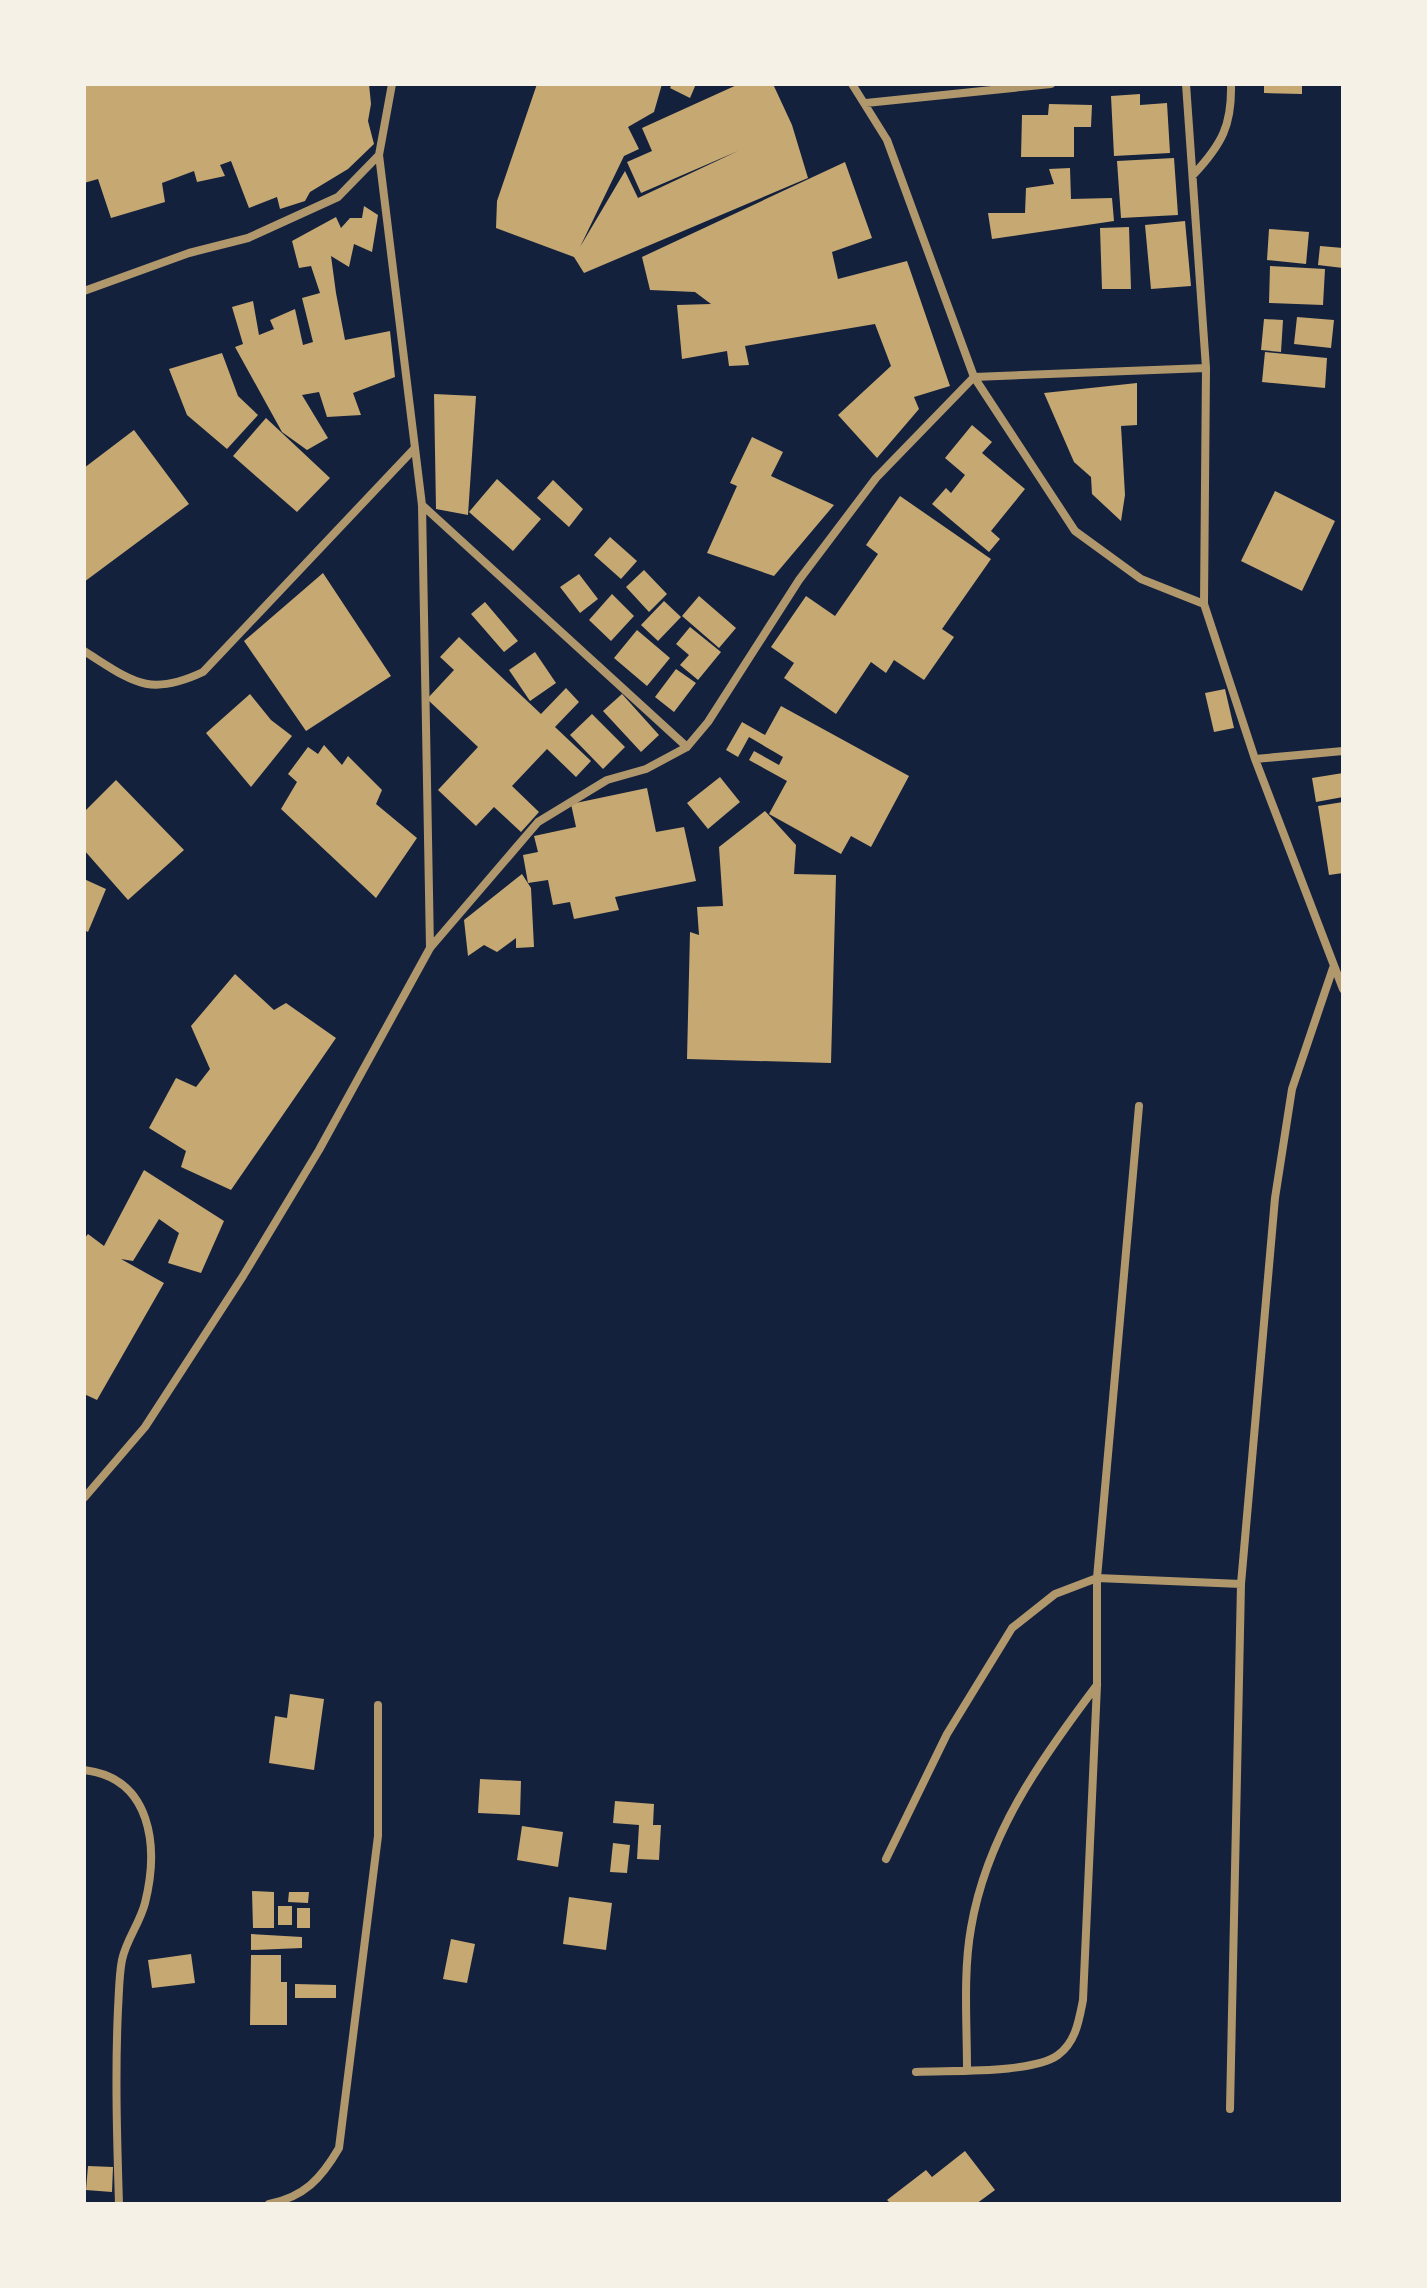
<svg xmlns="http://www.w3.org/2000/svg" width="1427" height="2288" viewBox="0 0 1427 2288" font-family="Jost,sans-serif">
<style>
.building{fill:#c6a872}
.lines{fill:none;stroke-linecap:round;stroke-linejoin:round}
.minor{stroke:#b1986c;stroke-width:8}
</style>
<rect width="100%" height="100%" fill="#14213d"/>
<path class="building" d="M84,84H369L371,104L368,121L374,144L348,169L310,192L305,201L280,209L277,197L249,208L231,161L220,165L225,176L197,182L194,171L162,183L165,202L111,218L98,179L84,183Z
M537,84H662L654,112L628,127L639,149L624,156L580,247L625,171L638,198L738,151L641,193L627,162L652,151L642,128L739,84H773L792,125L808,178L584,273L574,257L496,228L497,201Z
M672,84H696L690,98L670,88Z
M1264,84H1302V94L1264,93Z
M1140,94V105L1167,103L1170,153L1114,156L1111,96Z
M1049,104L1092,105L1091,127H1074V157H1021L1022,115H1048Z
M1174,158L1178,215L1121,218L1117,161Z
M845,162L872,238L832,252L838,279L907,261L950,386L914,397L919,409L877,458L838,415L891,366L875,324L745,346L749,365L729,366L727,351L682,359L677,305L711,304L695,292L650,290L642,257Z
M1070,168L1071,199L1112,198L1114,221L992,239L988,213H1025L1026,188L1054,184L1049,169Z
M364,206L378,215L372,252L354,244L349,267L331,256L336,293L345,340L390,331L395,377L353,393L361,415L327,417L319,392L302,395L328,438L307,450L282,432L235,347L243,344L232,307L253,301L259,335L274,329L270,320L295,309L303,345L313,342L302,298L320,293L311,266L299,268L292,241L336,217L341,228L350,218H362Z
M1185,221L1191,286L1151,289L1145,225Z
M1129,227L1131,289H1102L1100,228Z
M1269,229L1309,232L1306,264L1267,260Z
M1320,246L1343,248V268L1318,265Z
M1270,266L1325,269L1323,305L1269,303Z
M1297,317L1334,320L1331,348L1294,344Z
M1264,319L1283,320L1281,352L1261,350Z
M1265,352L1327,358L1325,388L1262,382Z
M222,353L238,396L258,415L227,449L187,415L169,369Z
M1137,383V425L1121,426L1125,495L1121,521L1092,494L1091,477L1074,462L1044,393Z
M434,394L476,396L468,515L436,509Z
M266,418L330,478L297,512L233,456Z
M972,425L992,442L982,453L1025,489L991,531L1000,539L989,552L932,504L946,488L951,493L965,475L945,458Z
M134,430L189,504L84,582V468Z
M752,437L783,452L771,476L834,505L774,576L707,553L737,486L730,483Z
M497,479L541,519L513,551L469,512Z
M553,480L583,509L569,527L537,498Z
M1275,491L1335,521L1302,591L1241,561Z
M900,496L991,559L942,629L954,637L924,680L894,660L886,673L871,662L836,714L784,678L794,663L771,647L806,596L835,616L878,554L866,545Z
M610,537L637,561L621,579L594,555Z
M644,570L667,594L649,612L626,587Z
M323,573L391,676L306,731L244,641Z
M579,574L598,599L580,613L560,587Z
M612,594L634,616L611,641L589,620Z
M699,596L736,628L719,648L682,616Z
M664,601L681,617L658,641L641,625Z
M485,602L518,641L504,652L471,614Z
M690,627L721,652L698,680L680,665L689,655L676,644Z
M637,630L670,658L647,686L614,658Z
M459,637L541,714L566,688L579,702L555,727L591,761L576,777L547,749L512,786L539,812L521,832L494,807L476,826L438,790L478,747L427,699L454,670L440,657Z
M535,652L556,683L530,701L509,670Z
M676,669L696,683L674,712L655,697Z
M1225,689L1234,728L1214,732L1205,693Z
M250,694L271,720L292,736L251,787L206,733Z
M622,694L659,735L641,752L603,711Z
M781,706L909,776L871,847L851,836L841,854L769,814L787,781L749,760L754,751L779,765L783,757L749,737L738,757L726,750L742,722L765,735Z
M592,714L625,747L603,769L570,735Z
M324,745L342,765L348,756L382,790L376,804L417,838L376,898L281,809L297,782L288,774L308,747L318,754Z
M1343,773V797L1316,802L1312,778Z
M720,777L740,802L708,829L687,803Z
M116,780L184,850L128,900L84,850V812Z
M647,788L656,832L684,827L696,881L615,897L619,910L574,919L570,902L553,905L548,880L528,883L523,855L538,852L534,836L576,827L571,804Z
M1343,802V873L1329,875L1318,806Z
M765,811L796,845L794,874L836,875L831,1063L687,1059L690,932L699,935L697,907L723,906L719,847Z
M522,874L531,888L534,947L516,948V938L497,952L484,945L468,956L464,920Z
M84,879L106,889L88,932L84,930Z
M235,974L274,1010L286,1003L336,1038L231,1190L181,1167L186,1151L149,1128L176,1078L196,1087L210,1069L191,1026Z
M144,1170L224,1221L201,1273L168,1263L179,1233L159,1219L133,1261L121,1259L164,1283L97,1400L84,1394V1239L88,1234L104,1246Z
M290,1694L324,1699L314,1770L269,1763L275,1716L287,1718Z
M480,1779L521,1781L520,1815L478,1813Z
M615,1801L654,1804L653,1825H661L659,1860L637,1859L639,1825L613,1823Z
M522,1826L563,1832L558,1867L517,1860Z
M613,1843L630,1845L627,1873L610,1872Z
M252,1891L274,1892V1928H253Z
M289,1892H309L308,1903L288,1902Z
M569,1897L612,1903L606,1950L563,1944Z
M278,1906H292V1925H278Z
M297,1908H310V1928H297Z
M251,1934L302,1937V1948L251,1950Z
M451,1939L475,1944L467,1983L443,1979Z
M191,1954L195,1983L152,1988L148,1960Z
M251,1955H281V1982H287V2025H250Z
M295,1984L336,1985V1998H295Z
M965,2151L995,2190L976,2204H891L887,2200L926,2170L932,2177Z
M88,2166L113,2167L112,2192L86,2190Z"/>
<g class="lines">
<path class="minor" d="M852,84L887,140L974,377L1206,368
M1186,84L1206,368L1204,604
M866,103L1051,84
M379,155L422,505L430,948
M1194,174C1222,144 1232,125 1231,84
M84,291L189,253L248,238L338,197L379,155L392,84
M422,505L687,747
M84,651C132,681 148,698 203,672L414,449
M1255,759L1343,751
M84,1498L145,1427L243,1276L319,1150L430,948L538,822L607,780L646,769L687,747L708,722L799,580L876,478L974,377L1075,531L1141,579L1204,604L1255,759L1343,989
M84,1770C152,1778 159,1847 145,1903C140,1923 126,1940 122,1960C119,1975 119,1993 118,2009C115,2074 117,2139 119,2204
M886,1859L947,1734L1012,1628L1055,1594L1097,1578L1241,1584
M967,2069C967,2023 963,1973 971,1928C987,1834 1041,1759 1097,1685
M916,2072C950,2070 1032,2074 1058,2055C1076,2042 1079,2020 1083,2000L1097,1685V1578L1139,1106
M1230,2109L1241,1584L1275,1198L1292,1089L1333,968
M269,2204C304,2197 321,2179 339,2148L378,1836V1705"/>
</g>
<rect width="1427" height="2288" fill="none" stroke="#f6f1e7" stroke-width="172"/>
</svg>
